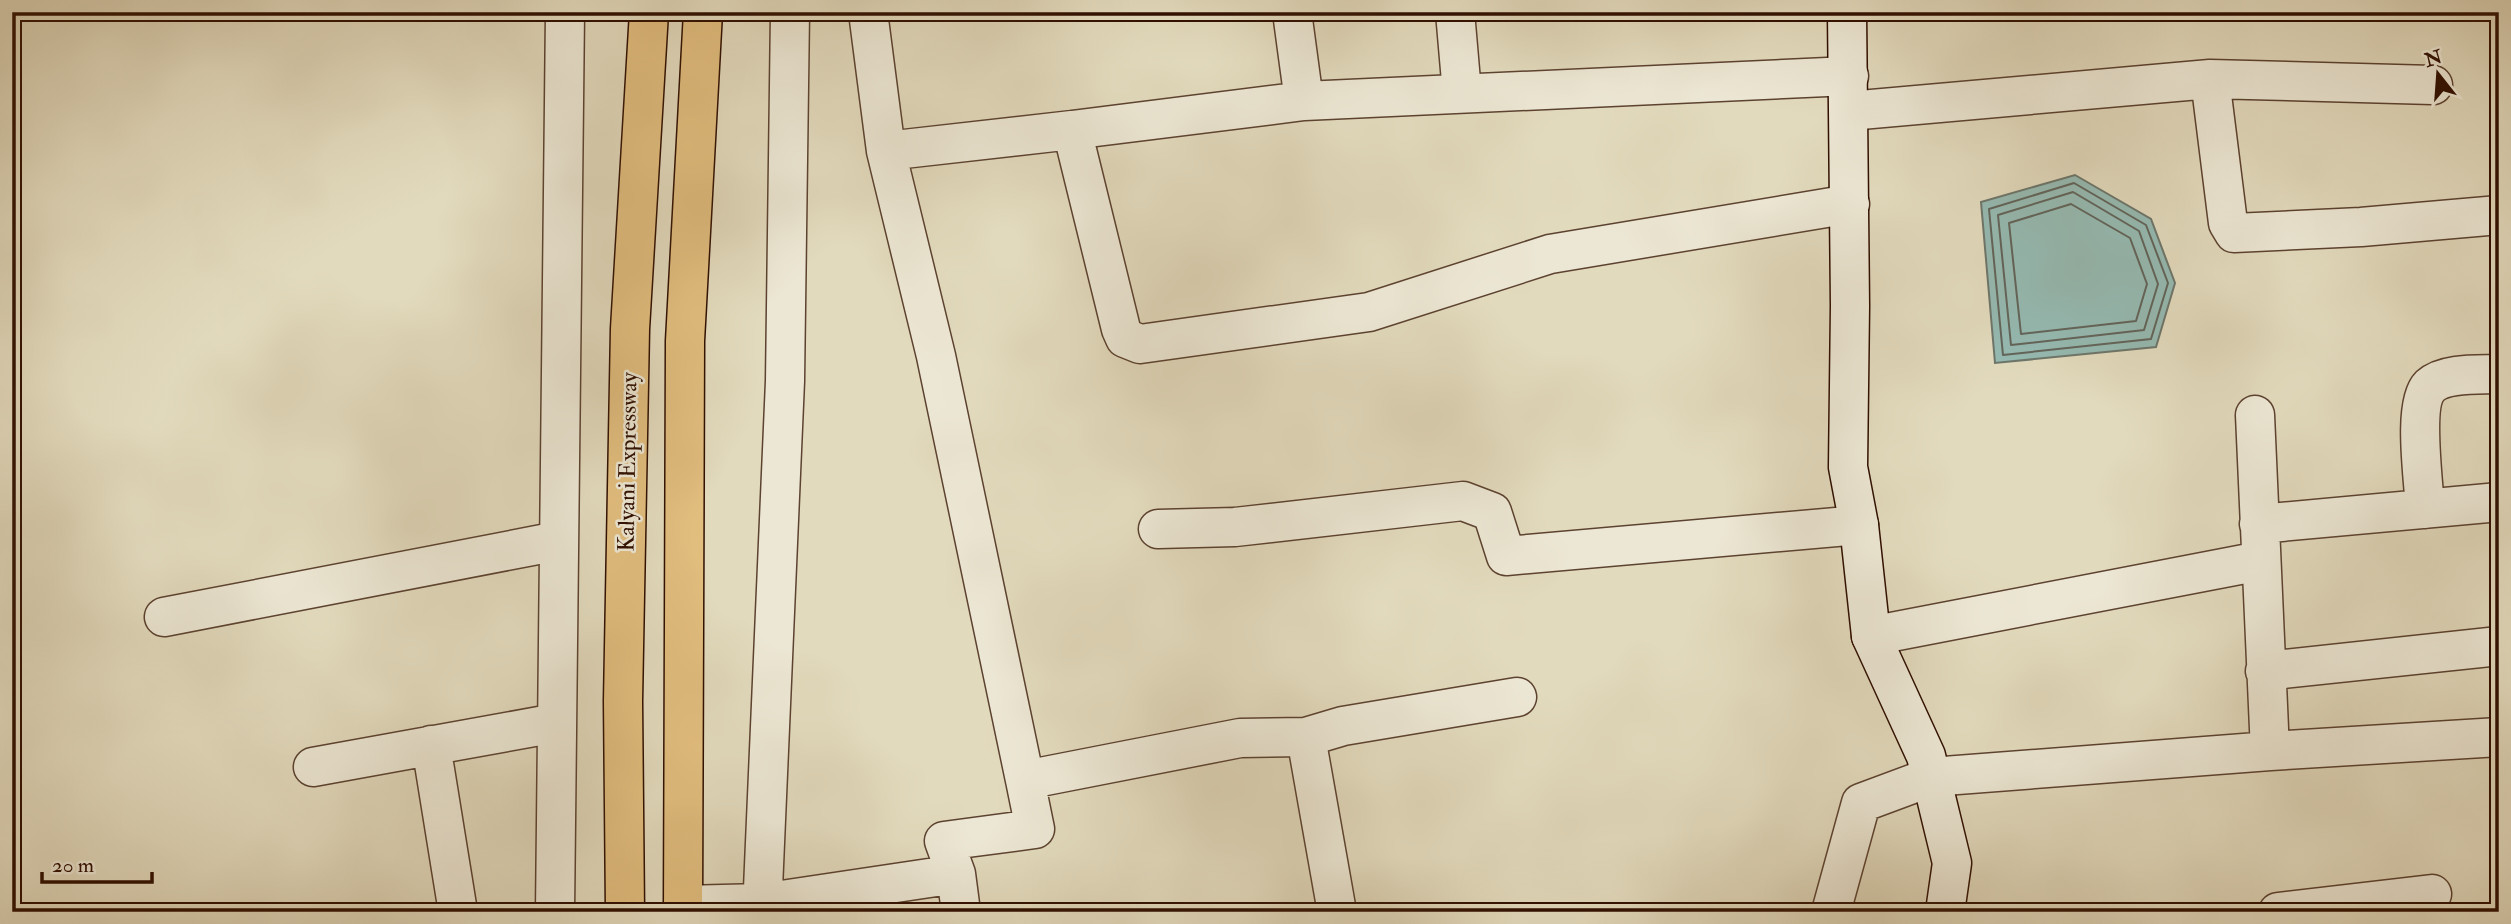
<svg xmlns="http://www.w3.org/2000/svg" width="2511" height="924" viewBox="0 0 2511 924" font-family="'IM FELL Double Pica',serif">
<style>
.water{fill:#95bab2;stroke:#6d766b;stroke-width:2}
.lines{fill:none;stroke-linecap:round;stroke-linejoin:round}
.shore{stroke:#62645a;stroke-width:2}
.street-casing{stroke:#5c4230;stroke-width:41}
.secondary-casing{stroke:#300f01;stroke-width:41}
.highway-casing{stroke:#300f01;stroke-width:41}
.street{stroke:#ece7d4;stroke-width:38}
.secondary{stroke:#ece7d4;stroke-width:38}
.highway{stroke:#e1bd7e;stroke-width:38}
.labels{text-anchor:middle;stroke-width:5;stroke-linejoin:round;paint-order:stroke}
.street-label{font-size:23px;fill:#300f01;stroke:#ece7d4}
</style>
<rect width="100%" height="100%" fill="#e2dabd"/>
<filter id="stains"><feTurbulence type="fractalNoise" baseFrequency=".00286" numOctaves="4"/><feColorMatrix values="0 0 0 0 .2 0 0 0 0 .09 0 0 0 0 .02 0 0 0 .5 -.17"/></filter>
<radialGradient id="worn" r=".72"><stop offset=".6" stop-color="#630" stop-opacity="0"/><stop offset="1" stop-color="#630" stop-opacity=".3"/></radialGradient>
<path class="water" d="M2075,175L2151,219L2175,283L2156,347L1995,363L1981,202Z"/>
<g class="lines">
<path class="shore" d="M2074,183L2146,225L2168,283L2151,339L2003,355L1989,209Z
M2073,192L2139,231L2158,284L2144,330L2011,345L1998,215Z
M2071,204L2130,238L2147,284L2136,321L2021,334L2009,223Z"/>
<g class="street-casing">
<path id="street" d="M868,12L886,151L936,356L1025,780L1240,738L1306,737L1337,912
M1292,12L1304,101
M1455,12L1462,93
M2210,79L2228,223L2234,233L2361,227L2499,215
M1849,111L2210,79L2433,85
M1072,130L1304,101L1849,76
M886,151L1072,130L1121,329L1125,338L1140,344L1369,312L1550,254L1850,204
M2425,509C2424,483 2412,404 2430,386C2445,372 2480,375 2499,374
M2259,524L2499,502
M1158,529L1235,527L1463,501L1492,512L1506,556L1859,525
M164,617L558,541
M1871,636L2260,561
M2265,671L2499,646
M1306,737L1343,726L1517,697
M431,745L458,912
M2270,751L2499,737
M313,767L556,723
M956,874L961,912
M683,905L762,903L956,874L944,841L1035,829L1025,780
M555,912L565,12
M762,912L785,381L790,12
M1831,912L1861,803L1931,777L2270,751L2255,415
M2278,912L2432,894"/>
</g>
<g class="secondary-casing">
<path id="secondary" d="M1847,12L1850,306L1848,467L1859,525L1871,636L1926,756L1952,863L1945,912"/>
</g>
<g class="highway-casing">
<path id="highway" d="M625,912L623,701L630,329L649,12
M683,912L685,341L703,12"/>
</g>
<use href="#street" class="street"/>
<use href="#secondary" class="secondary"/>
<use href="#highway" class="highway"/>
</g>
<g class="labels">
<g class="street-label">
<text transform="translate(627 462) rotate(-89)" y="8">Kalyani Expressway</text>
</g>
</g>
<rect width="2511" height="924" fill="none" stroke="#e2dabd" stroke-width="42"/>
<rect x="14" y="14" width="2483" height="896" fill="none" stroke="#300f01" stroke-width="3.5"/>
<rect x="21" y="21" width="2469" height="882" fill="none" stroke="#300f01" stroke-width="2"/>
<g transform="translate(2438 74) rotate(343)" stroke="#ece7d4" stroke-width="5" paint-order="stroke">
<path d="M0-5L12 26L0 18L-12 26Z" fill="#300f01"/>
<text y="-10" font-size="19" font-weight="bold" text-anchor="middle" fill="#300f01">N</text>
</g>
<path d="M42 872v10h110v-10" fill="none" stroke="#300f01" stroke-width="3.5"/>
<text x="52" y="872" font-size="21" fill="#300f01" stroke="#ece7d4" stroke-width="5" paint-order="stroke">20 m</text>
<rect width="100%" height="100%" filter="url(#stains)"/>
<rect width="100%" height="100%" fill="url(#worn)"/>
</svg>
